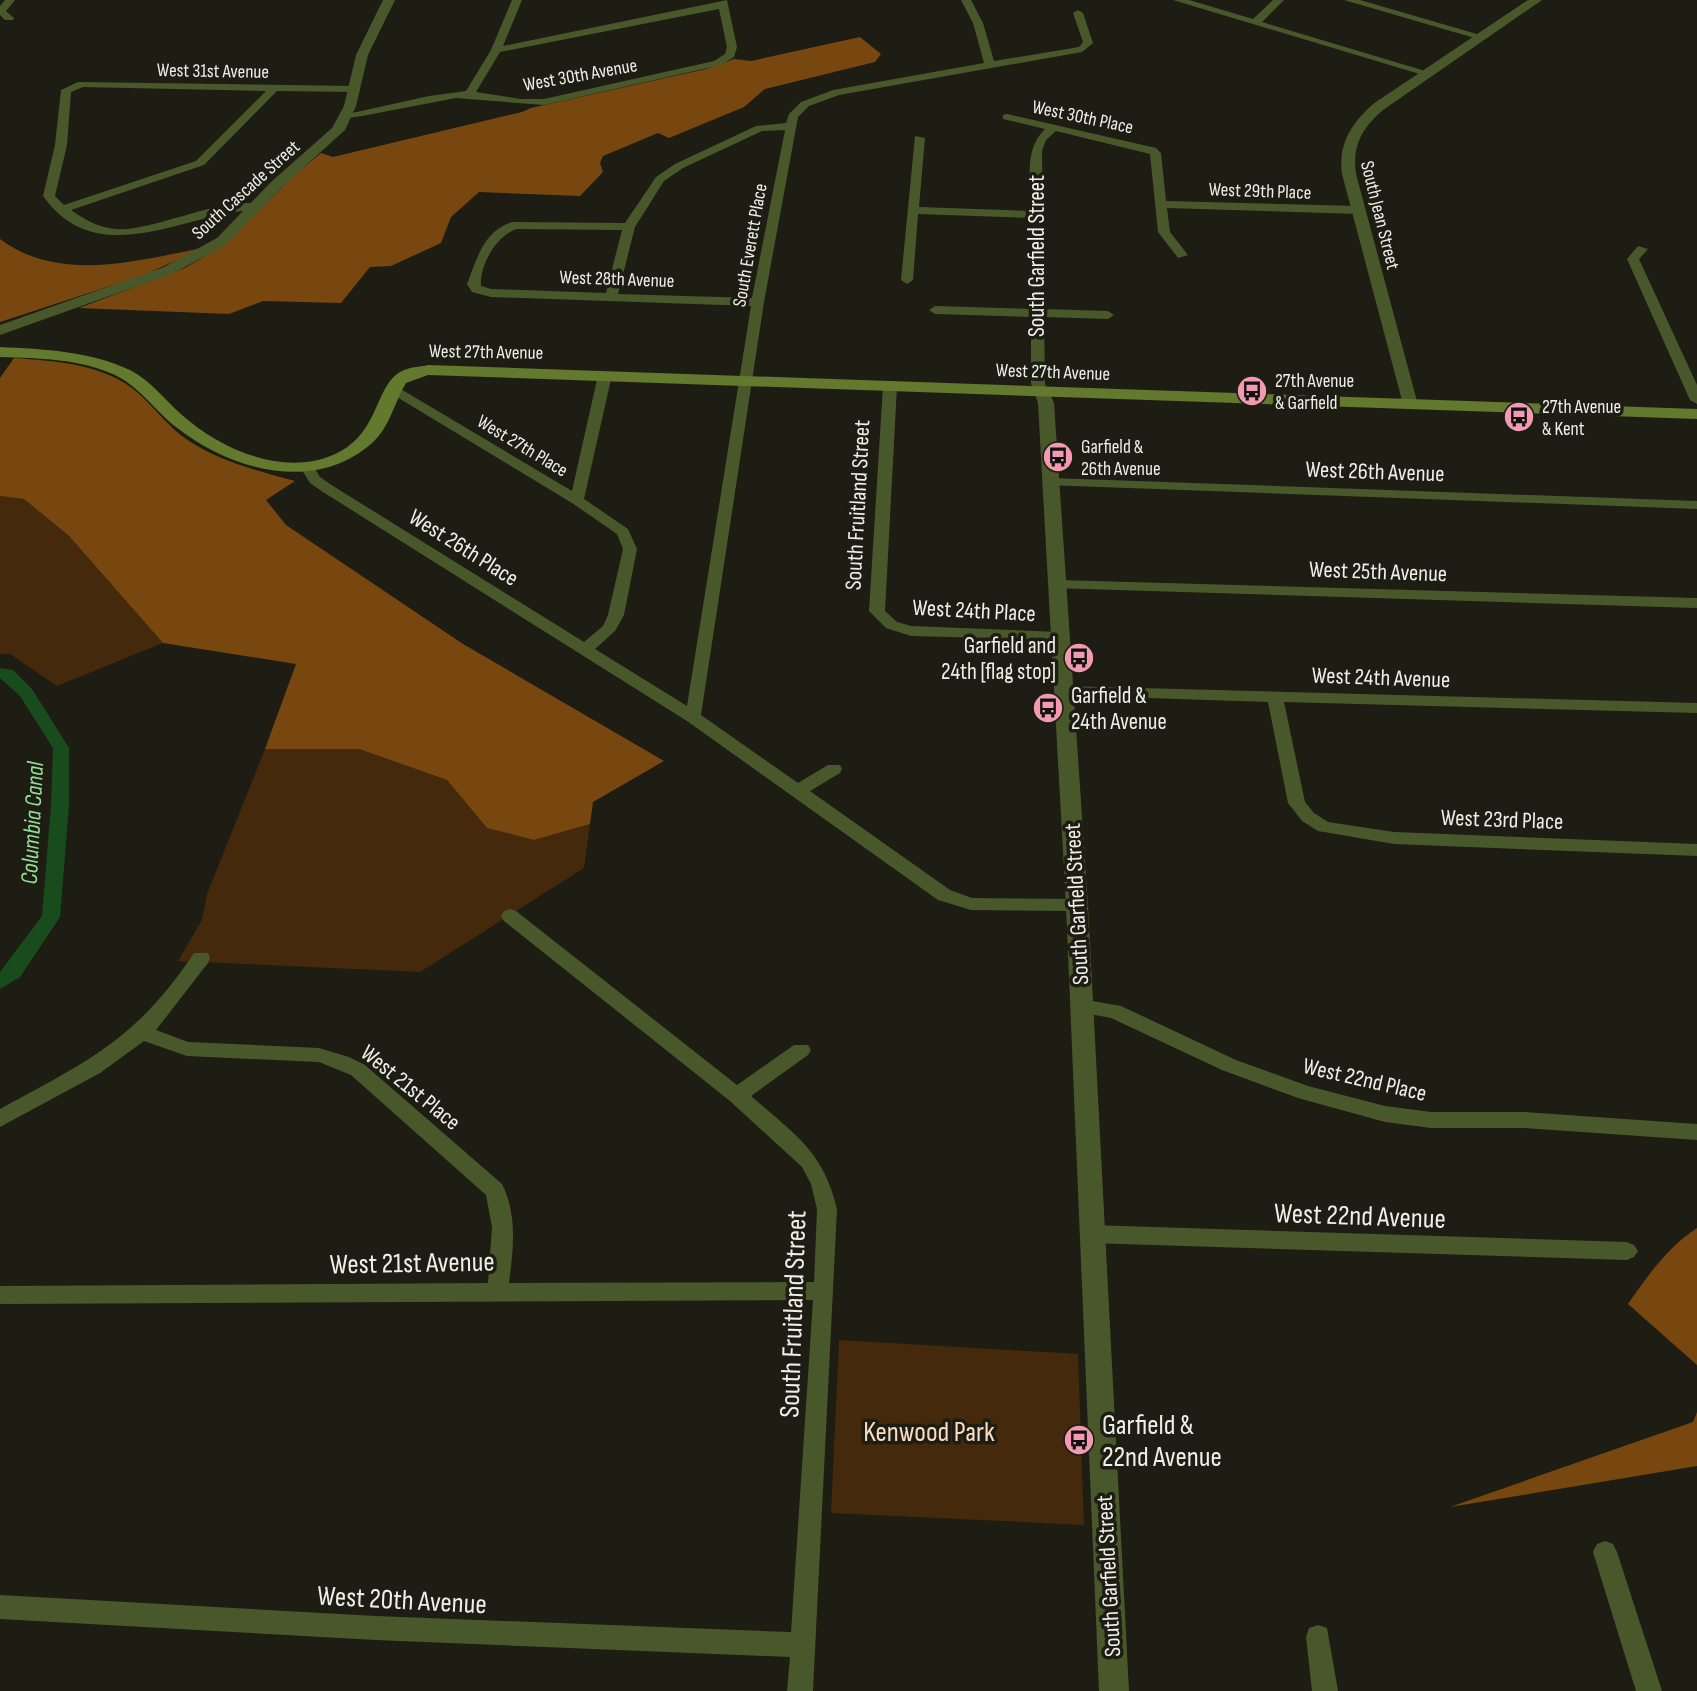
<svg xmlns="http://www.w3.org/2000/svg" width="1697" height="1691" viewBox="0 0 1697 1691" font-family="'Sofia Sans Condensed',sans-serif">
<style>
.green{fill:#44290c}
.forest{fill:#78470f}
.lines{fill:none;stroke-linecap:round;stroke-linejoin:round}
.canal{fill:#194c1c;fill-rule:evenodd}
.minor{fill:#49582b;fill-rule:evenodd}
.tertiary{fill:#49582b;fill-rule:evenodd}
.secondary{fill:#62792e;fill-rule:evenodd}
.labels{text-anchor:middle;stroke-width:7;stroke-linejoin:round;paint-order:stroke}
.far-street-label{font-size:19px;fill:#efeee8;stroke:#1d1d13}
.far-poi-label{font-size:19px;fill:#efeee8;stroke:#1d1d13;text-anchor:start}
.street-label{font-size:23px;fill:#efeee8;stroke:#1d1d13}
.poi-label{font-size:23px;fill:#efeee8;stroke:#1d1d13;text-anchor:end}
.water-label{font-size:24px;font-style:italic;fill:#96df96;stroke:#1d1d13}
.near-street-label{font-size:28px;fill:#efeee8;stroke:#1d1d13}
.near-poi-label{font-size:28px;fill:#efeee8;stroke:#1d1d13;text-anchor:start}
.near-park-label{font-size:28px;fill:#fbdcc1;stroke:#1d1d13}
</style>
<rect width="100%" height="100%" fill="#1d1d13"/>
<path class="green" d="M0,496L24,499L69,536L163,643L57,686L10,654H0Z
M265,749H359L447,780L487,828L534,840L590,824L584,868L420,972L178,961L202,920L207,894Z
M839,1340L1078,1354L1084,1525L831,1513Z"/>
<path class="forest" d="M860,37L881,54L875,62L765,89L744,107L669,138L658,133L603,156L600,163L603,172L580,196L479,192L451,217L441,243L391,266L370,267L341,303L263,301L229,314L79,308L185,268L227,243L291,178L321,153L333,157L522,112L531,108L706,69L734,59L751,61Z
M0,239C60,284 139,260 207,247L141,276L0,322Z
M14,358C55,361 106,364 138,393C155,408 169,428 189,441C221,462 259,471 295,481L266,500L286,525L463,644L664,761L593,802L590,824L534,840L487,828L447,780L359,749H265L296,664L163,643L69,536L24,499L0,496V378Z
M1697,1228V1365L1628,1304C1647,1276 1669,1246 1697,1228Z
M1697,1412V1466L1450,1507L1693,1422Z"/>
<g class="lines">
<path class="canal" d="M0,668L13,670L32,689L69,748V805L60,917L20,977L0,989V972L42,916L51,805L53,748L20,696L0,678Z"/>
<path class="minor" d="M5,0H15L6,11L14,18L13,20H5L0,15V6Z
M512,0H522L503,46L727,0L737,47L734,57L721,65L544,105L456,98L362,116L348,118L343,115L429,96L466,91L491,50ZM719,9L727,47L725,54L714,61L544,99H521L476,92L500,52Z
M961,0H971L983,23L994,61L1079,47L1083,42L1073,13L1078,10L1083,13L1093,43L1082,52L839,95L809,106L798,117L764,302L701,715L798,783L828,765H840L842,769L840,773L810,791L950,890L972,898L1077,899L1086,905L1077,911L971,910L938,900L687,721L323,492L310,483L300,467L307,463L312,464L320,477L333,486L584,642L603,626L608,615L623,549L617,534L572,503L387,391L394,387L399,388L572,491L598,375L600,372H610L612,375L584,499L628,529L637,549L624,615L615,631L595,649L687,706L751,306L491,297L472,292L467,284C477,259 483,231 512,222L625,223L656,177L675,164L756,126L786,123L789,114L801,102L833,90L984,63L973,23ZM785,130L752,298L618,294L635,227L664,181L683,168L762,131ZM517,229L622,230L606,293L491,289L481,286C479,267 496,235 517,229Z
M1173,0H1189L1253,19L1273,0H1284L1262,22L1432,73L1423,75Z
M1344,0H1360L1487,37L1478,39Z
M78,82L354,86L359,89L354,92L277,91L204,165L71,210C85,220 100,228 116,229C150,233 239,190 261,207L255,210C183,213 98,273 43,196L55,145L61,90ZM83,87L266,91L196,161L64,205L55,196L67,145L71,92Z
M1007,114L1156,148L1161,153L1166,201L1358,206L1364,210L1358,214L1167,208L1170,232L1188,255L1178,258L1158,232L1150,154L1056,131L1046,140L1042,151L1044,309L1108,311L1114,315L1108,319L1044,317L1045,384L1049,392L1042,396L1037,395L1031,384V317L935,314L929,310L935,306L1031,309V218L918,214L913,280L907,284L901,280L915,136L925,138L919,207L1031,211C1031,183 1023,150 1045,129L1003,119V115Z
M1638,246L1648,249L1639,259L1697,385V404L1690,400L1627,259Z
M890,382L897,386L885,611L897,622L911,626L1060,632L1068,637L1066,640L911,636L886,628L869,611L883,386Z
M1051,478L1697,501V509L1046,485L1044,482Z
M1057,580L1697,598V608L1052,588L1049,585L1052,582Z
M1064,686L1697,703V713L1284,702L1305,802L1314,813L1328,822L1394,832L1697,844V856L1394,844L1318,831L1302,821L1288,803L1268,702L1058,695L1056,691Z
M510,909L516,911L737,1085L794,1045H808L811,1050L808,1055L751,1096C794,1134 823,1150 837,1209L813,1691H787L790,1657L376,1640L0,1619V1595L376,1616L791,1632L813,1300L0,1304V1286L488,1283L492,1227L486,1195L351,1075L319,1062L187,1056L144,1041L100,1073L0,1127V1109C88,1061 136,1040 194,953H208L210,958L208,963L156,1030L188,1042L319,1048L349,1057L365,1065L502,1184C518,1216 513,1250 509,1283L814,1282L817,1209L811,1184L802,1167L730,1101L504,921L501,916L504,911Z
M1081,999L1121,1006L1236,1060L1308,1086L1385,1106L1431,1112H1524L1697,1124V1140L1524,1128H1431L1385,1122L1298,1098L1222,1070L1111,1018L1074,1011L1072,1006L1074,1001Z
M1091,1225L1627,1242L1634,1245L1638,1251L1634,1257L1627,1260L1091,1243L1084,1240L1080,1234L1084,1228Z
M1605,1541L1613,1544L1617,1552L1662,1691H1636L1593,1552L1597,1544Z
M1318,1625L1327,1628L1338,1691H1312L1306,1637L1309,1628Z"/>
<path class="tertiary" d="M383,0H395L368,55L356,106L345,130L281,188L227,244L174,273L0,335V325L164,267L217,238L271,182L332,128L344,106L356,55Z
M1528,0H1542L1383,110C1362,128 1352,146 1356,174L1418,405L1416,408H1404L1342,174C1338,144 1351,124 1373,104Z
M1042,387L1048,389L1054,403L1088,905L1129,1691H1099L1066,905L1038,403L1034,392Z"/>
<path class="secondary" d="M0,347C43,349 90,351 130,370C151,381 165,400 182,415C217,446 270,471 318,460C383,444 371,386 402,371C409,367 420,367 428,365L1697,409V419L428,375L406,383C394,403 390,427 372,443C315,494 230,470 176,427C155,411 140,387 115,375C80,359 39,358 0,357Z"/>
</g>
<defs>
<g id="bus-disc" transform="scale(1.575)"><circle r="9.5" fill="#f19ab1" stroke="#1d1d13"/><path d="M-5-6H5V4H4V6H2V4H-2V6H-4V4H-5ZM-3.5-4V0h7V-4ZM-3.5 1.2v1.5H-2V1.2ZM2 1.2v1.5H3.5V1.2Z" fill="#111"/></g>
</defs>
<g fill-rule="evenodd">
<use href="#bus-disc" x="1252" y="391"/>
<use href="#bus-disc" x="1519" y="417"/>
<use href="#bus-disc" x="1058" y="457"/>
<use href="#bus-disc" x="1079" y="658"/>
<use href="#bus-disc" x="1048" y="708"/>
<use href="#bus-disc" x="1079" y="1440"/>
</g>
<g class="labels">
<g class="far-street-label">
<text transform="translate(213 70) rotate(1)" y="7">West 31st Avenue</text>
<text transform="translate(580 74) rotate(-10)" y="7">West 30th Avenue</text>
<text transform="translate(1083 116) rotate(12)" y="7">West 30th Place</text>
<text transform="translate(245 189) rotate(-42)" y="7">South Cascade Street</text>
<text transform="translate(1260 190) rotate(2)" y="7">West 29th Place</text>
<text transform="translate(1381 215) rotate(76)" y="7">South Jean Street</text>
<text transform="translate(749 245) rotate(-80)" y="7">South Everett Place</text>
<text transform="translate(617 278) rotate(2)" y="7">West 28th Avenue</text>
<text transform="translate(486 351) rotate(1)" y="7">West 27th Avenue</text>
<text transform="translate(1053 371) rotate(2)" y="7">West 27th Avenue</text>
<text transform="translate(523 445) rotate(31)" y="7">West 27th Place</text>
</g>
<g class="far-poi-label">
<text x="1275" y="387">27th Avenue<tspan x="1275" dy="22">&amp; Garfield</tspan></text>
<text x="1542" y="413">27th Avenue<tspan x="1542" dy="22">&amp; Kent</tspan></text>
<text x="1081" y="453">Garfield &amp;<tspan x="1081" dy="22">26th Avenue</tspan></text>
</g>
<g class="street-label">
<text transform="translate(1036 256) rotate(-90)" y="8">South Garfield Street</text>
<text transform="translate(1375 471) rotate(2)" y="8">West 26th Avenue</text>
<text transform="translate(857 505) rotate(-87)" y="8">South Fruitland Street</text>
<text transform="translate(464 547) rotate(32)" y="8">West 26th Place</text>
<text transform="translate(1378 571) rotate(2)" y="8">West 25th Avenue</text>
<text transform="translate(974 610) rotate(3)" y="8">West 24th Place</text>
<text transform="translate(1381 677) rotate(2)" y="8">West 24th Avenue</text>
<text transform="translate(1502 819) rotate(2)" y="8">West 23rd Place</text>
<text transform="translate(1076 904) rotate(-93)" y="8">South Garfield Street</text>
<text transform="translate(1365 1079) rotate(13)" y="8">West 22nd Place</text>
<text transform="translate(411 1087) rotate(39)" y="8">West 21st Place</text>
<text transform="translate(1108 1576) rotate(-93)" y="8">South Garfield Street</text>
</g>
<g class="poi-label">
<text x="1056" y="653">Garfield and<tspan x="1056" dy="26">24th [flag stop]</tspan></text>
<text x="1071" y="703" text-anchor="start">Garfield &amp;<tspan x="1071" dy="26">24th Avenue</tspan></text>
</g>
<g class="water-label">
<text transform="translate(32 823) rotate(-87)" y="8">Columbia Canal</text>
</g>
<g class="near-street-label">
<text transform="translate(1360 1215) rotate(2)" y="10">West 22nd Avenue</text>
<text transform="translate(412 1262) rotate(-1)" y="10">West 21st Avenue</text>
<text transform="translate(792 1314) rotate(-88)" y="10">South Fruitland Street</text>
<text transform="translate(402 1599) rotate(3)" y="10">West 20th Avenue</text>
</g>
<g class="near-poi-label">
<text x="1102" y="1434">Garfield &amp;<tspan x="1102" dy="32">22nd Avenue</tspan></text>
</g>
<g class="near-park-label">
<text x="929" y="1441">Kenwood Park</text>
</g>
</g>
</svg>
